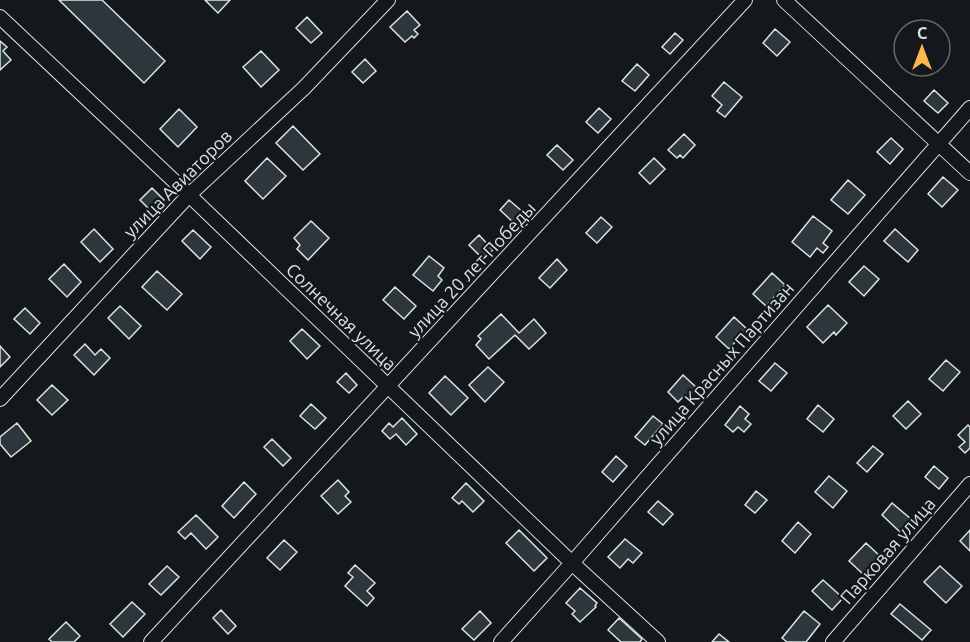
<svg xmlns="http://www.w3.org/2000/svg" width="970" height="642" viewBox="0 0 970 642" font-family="Ubuntu,sans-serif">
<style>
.building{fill:#2c363c;stroke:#d8e6dc;stroke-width:1.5}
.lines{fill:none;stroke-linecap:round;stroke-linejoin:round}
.minor-casing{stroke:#d8e6dc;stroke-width:16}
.minor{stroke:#14181c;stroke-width:14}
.labels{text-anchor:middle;stroke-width:4.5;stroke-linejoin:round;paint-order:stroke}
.street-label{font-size:18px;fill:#d8e6dc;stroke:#14181c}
</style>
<rect width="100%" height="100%" fill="#14181c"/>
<path class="building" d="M59,0H102L165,61L144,83Z
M205,0H230L218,13Z
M407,11L420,25L414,30L418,34L414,38L412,36L405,42L390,27Z
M307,17L322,33L311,43L296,28Z
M775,29L790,42L777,56L763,43Z
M675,33L683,40L670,54L662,47Z
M0,41L7,47L3,51L11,60L0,70Z
M261,51L279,70L261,87L243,67Z
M365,59L376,71L363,83L352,72Z
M637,64L649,75L635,91L622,81Z
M724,82L742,97L725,117L717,111L722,105L712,96Z
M934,90L948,103L938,113L924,101Z
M599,108L611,119L598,133L586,122Z
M179,109L197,127L178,147L160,129Z
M293,126L320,154L303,170L276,143Z
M684,134L695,145L683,158L680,155L677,158L668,150Z
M891,138L903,149L890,164L877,152Z
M557,145L573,160L563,170L547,155Z
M267,158L286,176L263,199L245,181Z
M654,158L665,169L650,184L639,173Z
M943,177L958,190L942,207L928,194Z
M848,180L865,195L848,214L831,200Z
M152,188L164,200L152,212L140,200Z
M509,200L523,212L514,223L500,210Z
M813,216L832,231L823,243L828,247L823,253L817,248L810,257L792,242Z
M601,217L612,227L597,243L586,233Z
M311,221L329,238L308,260L297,249L300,245L294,238Z
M94,229L113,249L100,262L81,242Z
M895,229L918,250L908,262L884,241Z
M193,230L211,247L200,259L182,241Z
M479,235L493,250L483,259L469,245Z
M429,256L444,268L438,276L442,280L433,291L413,275Z
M557,259L567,270L550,288L539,278Z
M64,264L81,282L67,297L49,279Z
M864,266L879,279L864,296L849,282Z
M157,271L182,294L167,310L142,287Z
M772,273L785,285L766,306L753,294Z
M395,287L416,306L404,319L383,300Z
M828,305L847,323L836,335L834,332L823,343L807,327Z
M120,306L141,326L129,339L108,318Z
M25,308L40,323L30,334L14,319Z
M501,314L519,333L534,319L546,333L529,349L515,335L489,359L476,345L481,339L478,336Z
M734,317L747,329L729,349L716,337Z
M302,329L320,346L307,359L290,341Z
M85,344L95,355L101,349L110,358L94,375L74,355Z
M0,346L10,357L0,367Z
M946,360L960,372L943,391L929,379Z
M775,363L787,373L771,391L759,381Z
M488,367L504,382L485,402L469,385Z
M346,373L357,385L349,393L337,382Z
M683,375L697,388L687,399L684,396L678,402L668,392Z
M445,376L468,398L451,415L429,393Z
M52,385L68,400L52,415L37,400Z
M908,401L921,414L906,429L893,416Z
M311,404L326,418L315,429L300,416Z
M818,405L834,419L823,432L807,419Z
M740,406L749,414L745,419L751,424L744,432L738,427L733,432L725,425Z
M653,416L663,424L645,445L635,437Z
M402,418L417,434L406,445L396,434L390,439L382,431L389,423L393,427Z
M17,423L31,441L11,457L0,444V437Z
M968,425L970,427V448L965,453L959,447L965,442L958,435Z
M272,439L291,458L283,466L264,447Z
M873,446L883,454L867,472L857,463Z
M616,456L627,466L613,482L602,472Z
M934,466L948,478L939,489L925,477Z
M829,476L847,491L833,508L815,492Z
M338,480L349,492L345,496L351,502L338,514L321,496Z
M244,482L256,494L234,518L222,506Z
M466,483L484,501L473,512L462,501L459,504L452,498Z
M756,491L767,500L755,513L745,505Z
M658,501L673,514L663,525L648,512Z
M892,503L911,519L900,532L882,515Z
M196,515L218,537L206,549L191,533L185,539L178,532Z
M798,522L811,534L795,553L782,541Z
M519,530L547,558L534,571L506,543Z
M970,530V551L960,541Z
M625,539L642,553L633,563L628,559L620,568L608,557Z
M284,540L297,552L280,570L267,558Z
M866,543L881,557L864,575L849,561Z
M355,565L375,583L367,591L374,598L367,606L345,586L353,577L348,573Z
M167,566L179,577L161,595L149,584Z
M940,566L962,586L946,603L924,582Z
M823,580L843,598L832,610L812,591Z
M580,588L597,603L595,606L596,607L580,622L572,614L575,611L566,603Z
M132,602L145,614L123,637L110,624Z
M900,604L931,630L922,640L891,614Z
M221,610L236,626L228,634L213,618Z
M480,611L491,623L474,640L462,629Z
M804,611L820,624L806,642H787L782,638Z
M619,618L642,639L640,642H621L608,630Z
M66,622L80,636L74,642H52L49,639Z
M719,634L729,642H712Z"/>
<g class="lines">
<g class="minor-casing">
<path id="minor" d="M784,0L970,173
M0,17L189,195L572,563L658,642
M0,399L189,195L304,88L388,0
M151,642L745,0
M501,642L572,563L970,108
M833,642L970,484"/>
</g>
<use href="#minor" class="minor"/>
</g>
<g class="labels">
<g class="street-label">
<text transform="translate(178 184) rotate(-45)" y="6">улица Авиаторов</text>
<text transform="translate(472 270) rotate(-47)" y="6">улица 20 лет Победы</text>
<text transform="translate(341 317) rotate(44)" y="6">Солнечная улица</text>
<text transform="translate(722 364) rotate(-49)" y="6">улица Красных Партизан</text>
<text transform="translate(888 551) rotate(-49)" y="6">Парковая улица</text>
</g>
</g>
<g transform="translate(922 48)"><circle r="28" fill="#14181c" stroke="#626a69" stroke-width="1.5"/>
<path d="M0-4.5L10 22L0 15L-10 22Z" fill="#ffb74d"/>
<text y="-9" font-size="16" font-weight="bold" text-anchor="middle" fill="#d8e6dc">С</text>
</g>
</svg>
